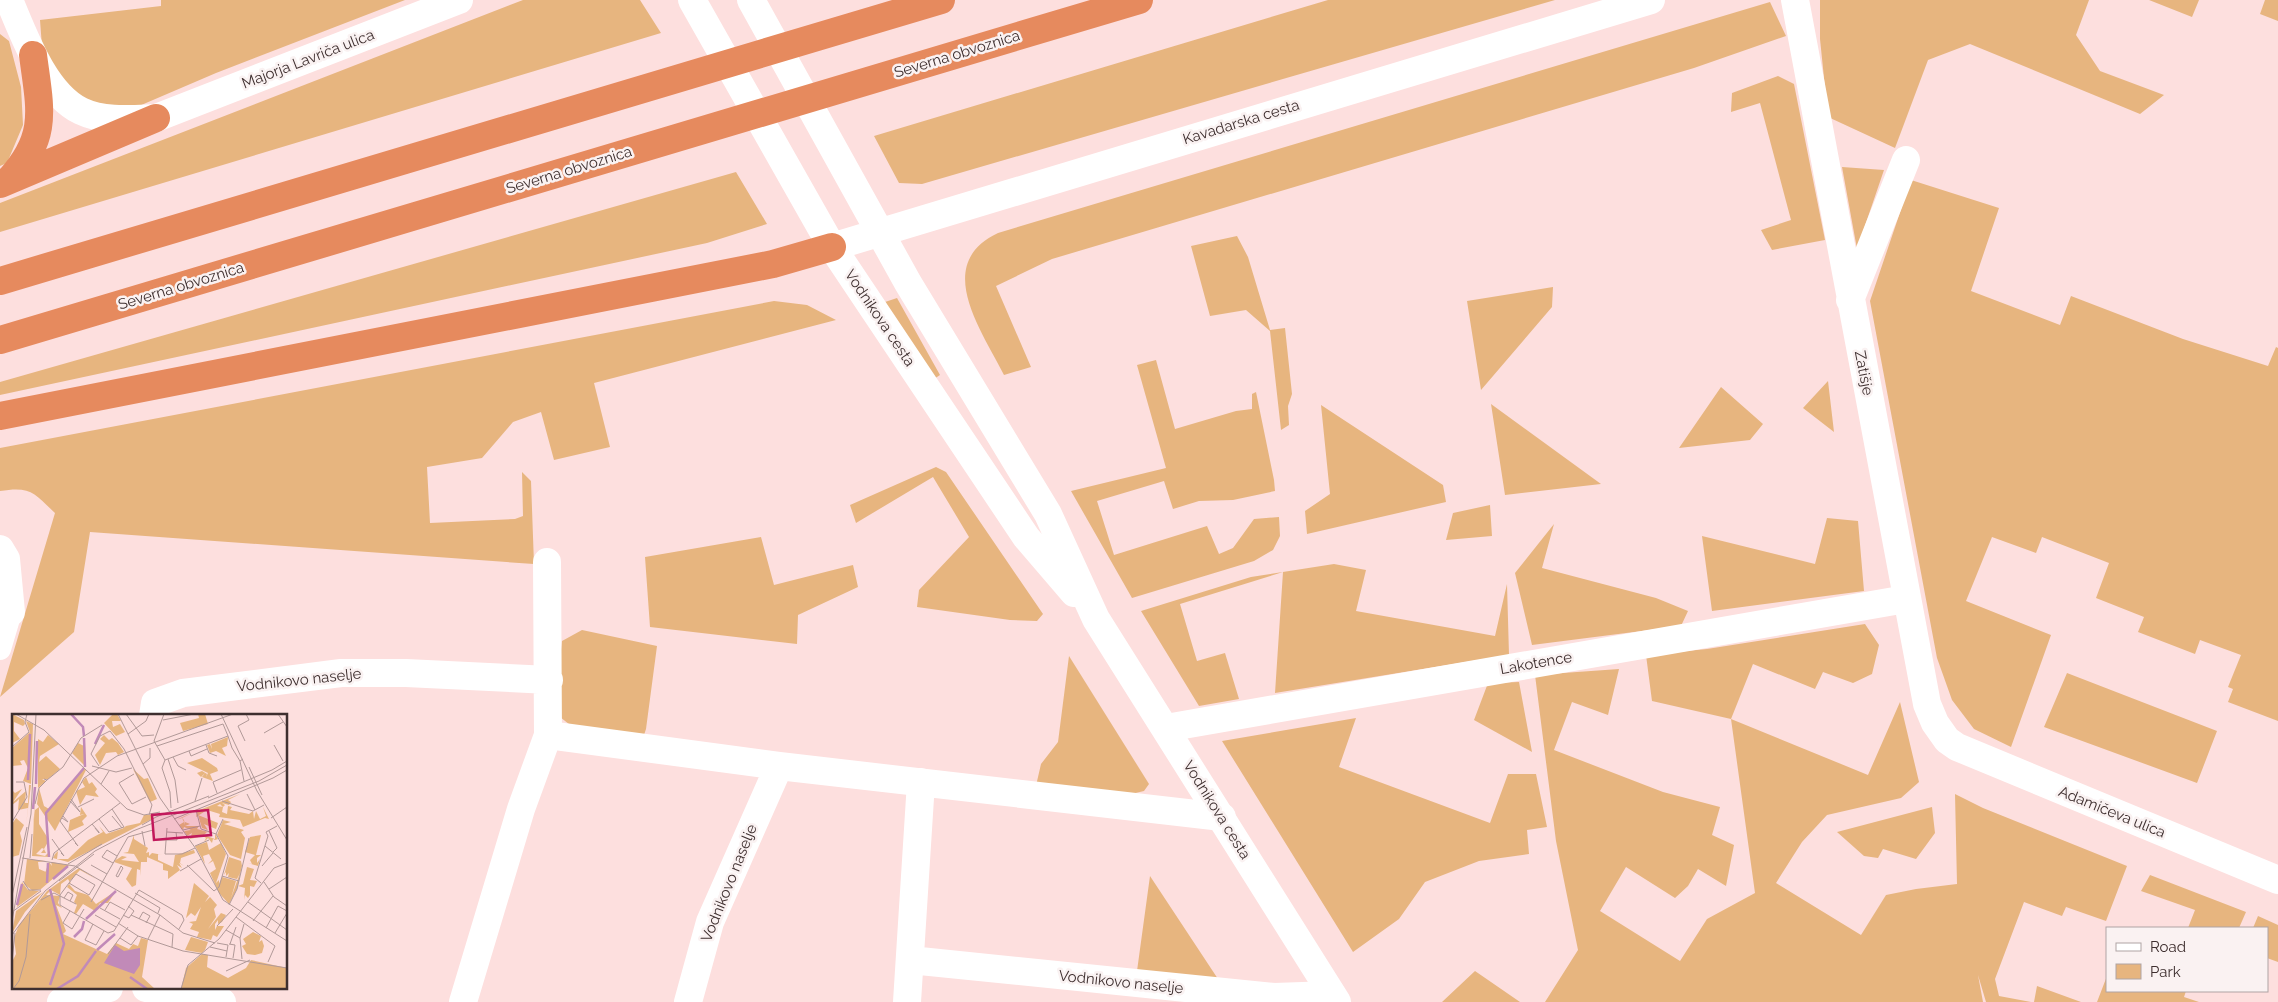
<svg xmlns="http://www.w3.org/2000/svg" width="2278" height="1002" viewBox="0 0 2278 1002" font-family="Raleway,sans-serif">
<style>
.green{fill:#e7b57f}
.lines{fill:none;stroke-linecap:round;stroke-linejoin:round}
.pedestrian{stroke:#fff;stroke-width:22}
.minor{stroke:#fff;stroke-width:28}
.tertiary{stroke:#fff;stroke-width:28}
.trunk{stroke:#e68a5e;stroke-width:28}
.labels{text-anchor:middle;stroke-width:5;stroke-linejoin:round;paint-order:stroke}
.street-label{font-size:15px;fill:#3e2f2f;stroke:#faf2f2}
.inset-river{fill:none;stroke:#c18ab8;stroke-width:2.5}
.inset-road{fill:none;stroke:#b19998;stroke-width:1}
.view{fill:#c2185b;fill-opacity:0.15;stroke:#c2185b;stroke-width:2.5}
.inset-edge{fill:none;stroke:#3e2f2f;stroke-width:2.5}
</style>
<rect width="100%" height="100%" fill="#fddfde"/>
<path class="green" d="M161,0H405L216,73L132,109L84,106L43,60L40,20L161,6Z
M523,0H640L661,33L0,232V203Z
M1328,0H1555L922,184L899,183L874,136Z
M1820,0H2089L2076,35L2100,71L2164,95L2140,114L1970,44L1928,60L1895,148L1828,117L1820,39Z
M2149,0H2199L2192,17Z
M2265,0H2278V21L2260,14Z
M1770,2L1786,36L1694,68L1052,259L996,286L1031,367L1004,375C982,331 932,264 998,233Z
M0,34L9,41L21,87L23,125L7,163L0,166Z
M1778,76L1794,84L1825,240L1772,250L1761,230L1791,220L1760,103L1731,112L1732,93Z
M1842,167L1884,170L1857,249Z
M736,172L767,224L707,243L0,395V382Z
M1911,180L1999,208L1971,291L2060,325L2071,296L2183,339L2268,366L2276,347L2278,348V721L2228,702L2233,689L2228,687L2241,655L2200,640L2195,654L2138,632L2144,617L2096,598L2109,563L2042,537L2036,553L1992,537L1966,601L2051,635L2011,747L1974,729L1952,700L1937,658L1870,301Z
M1237,236L1248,257L1270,330L1285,328L1292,394L1288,406L1289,425L1281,430L1270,331L1246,310L1210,316L1191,246Z
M1553,287L1552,307L1481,390L1467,301Z
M897,298L940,375L934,379L885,302Z
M774,301L807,305L836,320L594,383L610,447L554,460L541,412L513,422L482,458L427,467L430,523L515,519L523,516L522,472L531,481L534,564L90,532L74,632L0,697L55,513C34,493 31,486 0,491V448Z
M1156,360L1175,429L1236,411L1252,409V394L1256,392L1274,480L1275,491L1233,500L1199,501L1173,509L1164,481L1097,501L1114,555L1207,526L1219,554L1233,548L1254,519L1279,517L1280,536L1273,550L1254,561L1132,598L1071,491L1166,468L1137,365Z
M1828,381L1834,432L1803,408Z
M1721,387L1763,424L1750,440L1679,448Z
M1491,404L1601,484L1505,495Z
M1321,405L1443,485L1446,502L1307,534L1305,511L1330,494Z
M936,467L946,472L1043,614L1037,621L1010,620L917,607L919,590L969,537L933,477L856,523L850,505Z
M1490,505L1492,536L1446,540L1453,513Z
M1827,518L1858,521L1864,591L1712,611L1702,536L1815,564Z
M1554,524L1542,568L1656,598L1688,611L1681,626L1532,645L1515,573Z
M761,537L774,585L853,565L858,587L798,615L797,644L650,627L645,557Z
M1334,564L1366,570L1356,611L1495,636L1507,584L1509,655L1275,693L1283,572L1180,604L1197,661L1225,653L1239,699L1199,706L1141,611L1251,577Z
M1865,624L1879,645L1872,674L1853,683L1823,672L1815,689L1753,664L1731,719L1868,775L1900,702L1919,782L1901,798L1827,815L1802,842L1776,883L1861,935L1886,895L1916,889L1957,884L1955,794L1983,808L2127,866L2106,921L2066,907L2062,916L2024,902L1995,979L1999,996L2031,1002H1986L1978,975L1983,1002H1545L1578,950L1556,841L1535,675L1619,669L1608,715L1572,702L1554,750L1663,792L1720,807L1712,835L1734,845L1726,886L1698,869L1688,886L1675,898L1626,867L1600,911L1680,961L1707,919L1755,893L1731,719L1652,701L1646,655L1707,649Z
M582,630L657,646L646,729L642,741L579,732L560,717L557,684L562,641Z
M1069,656L1149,784L1144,791L1127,795L1035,790L1041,764L1058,742Z
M2067,673L2217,731L2197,783L2044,727Z
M1519,682L1532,752L1474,720L1488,683Z
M1356,718L1339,767L1490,823L1508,774H1536L1547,827L1527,830L1529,854L1479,861L1425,882L1399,919L1353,952L1222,741Z
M1932,807L1935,833L1916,859L1883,849L1878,858L1864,856L1837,832Z
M2150,875L2246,912L2239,928H2188L2195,910L2141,891Z
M1150,876L1218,979L1137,971Z
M2258,916L2278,925V962L2267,958V928H2253Z
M1475,971L1520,1002H1442Z
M2107,976V991H2186L2184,997L2199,1002H2097Z
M2037,986L2081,1002H2034Z"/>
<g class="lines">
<path class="pedestrian" d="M0,649L11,612"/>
<path class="minor" d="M9,0C24,35 44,93 81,111C104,122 132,119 156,118
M1795,0L1927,704L1935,723L1947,740L1957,747L2278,880
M1850,300L1906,160
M0,549L6,559L11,612
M153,716L155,703L183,693L341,673H406L549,680
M1166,728L1906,599
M548,735L779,766L1222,817
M910,960L1274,997L1332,995
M146,988L222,1002
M61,1002L109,988
M463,1002L521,809L548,735L547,562
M688,1002L710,922L779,766
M907,1002L921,782"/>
<path class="tertiary" d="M692,0L832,247L1026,537L1074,593
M751,0L908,283L1048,514L1096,619L1337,1002
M156,118L459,0
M832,247L1651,0"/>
<path class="trunk" d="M10,179C49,136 40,109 33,55
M0,184L156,118
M0,281L941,0
M0,340L1139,0
M0,416L773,264L832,247"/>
</g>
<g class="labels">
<g class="street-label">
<text transform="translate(957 54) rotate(-17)" y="5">Severna obvoznica</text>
<text transform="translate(308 59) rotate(-21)" y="5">Majorja Lavriča ulica</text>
<text transform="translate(1241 122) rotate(-17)" y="5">Kavadarska cesta</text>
<text transform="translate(569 170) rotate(-17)" y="5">Severna obvoznica</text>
<text transform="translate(181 286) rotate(-17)" y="5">Severna obvoznica</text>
<text transform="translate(880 318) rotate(56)" y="5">Vodnikova cesta</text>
<text transform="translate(1864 373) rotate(79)" y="5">Zatišje</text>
<text transform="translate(1536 663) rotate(-10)" y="5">Lakotence</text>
<text transform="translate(299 680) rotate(-6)" y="5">Vodnikovo naselje</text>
<text transform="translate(1217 810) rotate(58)" y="5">Vodnikova cesta</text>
<text transform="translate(2112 812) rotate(22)" y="5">Adamičeva ulica</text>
<text transform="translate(729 883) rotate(-68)" y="5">Vodnikovo naselje</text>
<text transform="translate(1121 982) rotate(6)" y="5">Vodnikovo naselje</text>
</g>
</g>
<g transform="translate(12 714)">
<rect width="275" height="275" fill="#fddfde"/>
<path d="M0,0L12,6L13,10L11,12L2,8V17L8,25L0,29ZM101,0H105L109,7H100L101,13L108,10L113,18L104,22L92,9ZM186,0H193L196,10L171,17L168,9L187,4ZM14,7L21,10L19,70L11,67L16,54L12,46L8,47L10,51L0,52V34L18,18ZM36,21L47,30L28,42L27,48L34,42L48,55L36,65H30L34,67L26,74V25L31,28ZM92,21L97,26L100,24L106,29L112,38L106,41L104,38L94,39L88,51L83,41L93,29L88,25ZM216,23L215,32L210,34L214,42L204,37L198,39L195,31L198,30L200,35L199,30ZM66,29L72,32L73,29L74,53L60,39ZM190,44L205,54L206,57L198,60L201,67L190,63L193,59L189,63L185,59L190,57L195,60L194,63L196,59L175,49ZM72,54L74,56L43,117L25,90L27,74L32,92L37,95ZM121,55L132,65L136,64L145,85L138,88ZM74,63L77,70L80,68L85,75L83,78L87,83L74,81L68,91L64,77L73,73L70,68ZM17,71H19L14,111L16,94L6,96L7,85L4,88L0,91V76L3,79L10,75L1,88L14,77L13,89H16ZM24,71L21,116L23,96L27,93V110L37,126L32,135L34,139H29L32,135L30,134L24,140L33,142L38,137V143L20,142ZM228,80L216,86L219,88L217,91L210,89L213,91L211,93L208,90L205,92L211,93L210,98L215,100L216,92L220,93L218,96L237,100L241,97L242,105L244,97L248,105L254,102L251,93L257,105L253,104L231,113L228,106L207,103L208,100L195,96L184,103L185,97ZM69,93L75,102L70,107L72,111L56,118L58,106L72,100L68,101ZM184,97L170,104L172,106L173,111V108L178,110L173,112H187L185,115L200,119L195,118L192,121L203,125V120L206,125L203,126L201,125L200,129L196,124L192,128L194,124L191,122L178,125L180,119L175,122L172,117L179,116L172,113L171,116L167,111L172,108L170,104L164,106ZM132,101H139L140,105L56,148L41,144L43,140L46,137L45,145H56L76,126L91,118L87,112L94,120L112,114L101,122L114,112L128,109ZM186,101L206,109L204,115L192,110L196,116L190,114ZM4,104L12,111L8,119L10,127L7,141L0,143V110ZM211,106L219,108L212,110L232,116L229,118L233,124L229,145L218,141L205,121ZM122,121V125L136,134L134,139L137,138V142L140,139L151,141L146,140V146L161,153L163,141L182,136L183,139L169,144L168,149L172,152L167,149L170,154L165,151L168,156L156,165V157L151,156V150L135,143V148H129L128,162V156L125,155L124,171L120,173L114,165L120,154L102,148L107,141L104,146L110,142L115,143L109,146L127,148L122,140L111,139L116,138ZM249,121L244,141H249L245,144V149L248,145L246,152L236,149L240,150L238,146L243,141L233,138L238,123ZM195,128L197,136L209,129L214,140L204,169L207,166V170L210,163L224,167L219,184L228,159L225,165L216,163L217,159L214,162V158L212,161L217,143L229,147L230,152L225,175L217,190L207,179L198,159L204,155L201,147L196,150L200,146L197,140L191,142L193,150L183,132ZM15,145L34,147L26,148L27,155L34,158L32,162L37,148L40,152L39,148L57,151L29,175L21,177L12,170ZM235,153L242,155L238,166L245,167L242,173L238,172V181L236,184L233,181L232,186L233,174L226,172L231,170ZM67,154L84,165L68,156L58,167L59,170L56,165L49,170L48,181L39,176L34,181L48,182L46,189L50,194L44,191L54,217L51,220L95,240L104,229L117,235L121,230L126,232L129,224L136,226L130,263L143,275H0V248L4,240L2,224L7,211L35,177ZM10,168L16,176L27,177L5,193ZM182,169L197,182L193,188L198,183L205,191L202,195L204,203L196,215L209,199L214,201L210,208L206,210V206L203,210V216L205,212H212L205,223L201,221L199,226L185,223L187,218L178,215L181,210L177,208L184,207L189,193L183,202L179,199L174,204ZM57,170L63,177L76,181L84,190L104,177L96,189H88L83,197L71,190L64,200L62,199L65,191L62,188L65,181L55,173ZM31,178L13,198L0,219L4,197ZM241,218L249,222L247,228L250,226L252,232L250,239L243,241L235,240L230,232L234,230L231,225ZM179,223L196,228L193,236L190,239L173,236ZM190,240L196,241L195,253L216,264L234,254L239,246L275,254V275H169L174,254Z" fill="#e7b57f"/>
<path d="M103,231L112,237L128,234V251L122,260L92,249Z" fill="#c18ab8"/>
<path class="inset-river" d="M59,0L71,13L72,22M72,24L73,53M83,30L92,11M16,66L18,20M24,70L25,27M21,95L23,73M37,143L34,99L72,54M41,165L56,152M35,169L36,149M5,191L10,170M74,205L104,177M62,223L70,215L72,207M85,236L103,220M118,263L135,275M38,271L52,230L38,175M45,275L66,262L84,237"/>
<path class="inset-road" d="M4,0L32,16L115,95L132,101L148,98M106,0L148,84M114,0L130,22L142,21M152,0L142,27L153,46M209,0L245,77L275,126M266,0L275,13M151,6L182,0M252,19L271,8M116,20L134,7L137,0M233,27L226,12L237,6L234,0M194,31L197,39L205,42M262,31L271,47M145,32L211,10L216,22M0,33L17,18L13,8L15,0M177,37L179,42L195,35M161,43L166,52L174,56M156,45L163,66L166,89M153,46L216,22L220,34L228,47L231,45M153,46L150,54L158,78L159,94M228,47L232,67M131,50L138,44V34M80,52L104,58L120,54M87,52L79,40L88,22L98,17L112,35L140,91L137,101M237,53L250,81M260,56L275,47M122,60L107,69L120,90L134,83M261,64L275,56M32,65L35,66L51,53L69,24L90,11M89,70L97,57M224,71L260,56M205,79L201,68L229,56M223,80L261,64M235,80L243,96M148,84L184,135L211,186L275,227M196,84L224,71M58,87L68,98L59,85M183,87L190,64M210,87L241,97L252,91M23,90L27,74L35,66M66,93L82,85M100,102L110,114M144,103L197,82M50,104L56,108L51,102M259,104L275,93M87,105L97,118L112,113L100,95M162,105L223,80M0,108L15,83L12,68H4M80,110L87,118V119L83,114M130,111L144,103M155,114L153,140H170L183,134M171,116L188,112M130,117L133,132M257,117L265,134L261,138M155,118L171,119M204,120L211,105M40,125L52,142L49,139M141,126H165L164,118M63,129L66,132L48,107L72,64L105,42L221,0M183,132L197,126M253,132L269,145M10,144L63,152L148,201L171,219L203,229M18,144L20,120M40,146L42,139L108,89M101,149L90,143L95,136L105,142M56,150L90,130M79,151L95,160M175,151L202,177L207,173L216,142L204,120L189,115L184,96M109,152L111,154L106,163L104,162ZM250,152L261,139M168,157L189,145M210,162L227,167M11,167L17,176H29M47,167L82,140M252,168L262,183L275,192M57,169L77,181L83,171L64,160L57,169L48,181V191L96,219L102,217L127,176L170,201L172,206L167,215M249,169L243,164L256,122L254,118L265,112M257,175L275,163M123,179L148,194L146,199M0,182L15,113M52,184L56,178L61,181L58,187M29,186L42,179L64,190M79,188L116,123L141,116M236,188L275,216M217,191L225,175L237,124M88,194L108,205M93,196L98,188L113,196M58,197L51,209L60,215L72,195M0,198L29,177M83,201L104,213M111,201L117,204L122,197L116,192M119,201L161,220L160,233M224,203L263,232L256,248M127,205L131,198L138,202L134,209M0,207L19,100L24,0M241,207L261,182M106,209L126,222L171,237L275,254M81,210L73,226L84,231L92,217M205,212L221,195M254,214L266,192L275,197M214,216L228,224M263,219L275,199M0,221L33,177L83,137L121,117L247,67L275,51M108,224L119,231L126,222M136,225L148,201M205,229L216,231L214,243M217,230L223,231L221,244M218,230L224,213M198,233L215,237M96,240L116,213M230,245L228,224L232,210M0,247L3,219M214,257L238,246M1,275L7,267L14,243L18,200M169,275L176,251L207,225L262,154L275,149"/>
<path class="view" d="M196,96L199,121L142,126L140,101Z"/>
<rect width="275" height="275" class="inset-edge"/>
</g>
<rect x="2106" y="927" width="162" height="65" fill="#faf2f2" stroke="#afa4a4"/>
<rect x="2116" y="943" width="25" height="8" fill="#ffffff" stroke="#afa4a4"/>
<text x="2150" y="952" font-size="15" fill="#3e2f2f">Road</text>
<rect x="2116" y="964" width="25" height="15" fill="#e7b57f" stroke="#afa4a4"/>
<text x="2150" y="977" font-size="15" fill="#3e2f2f">Park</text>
</svg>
